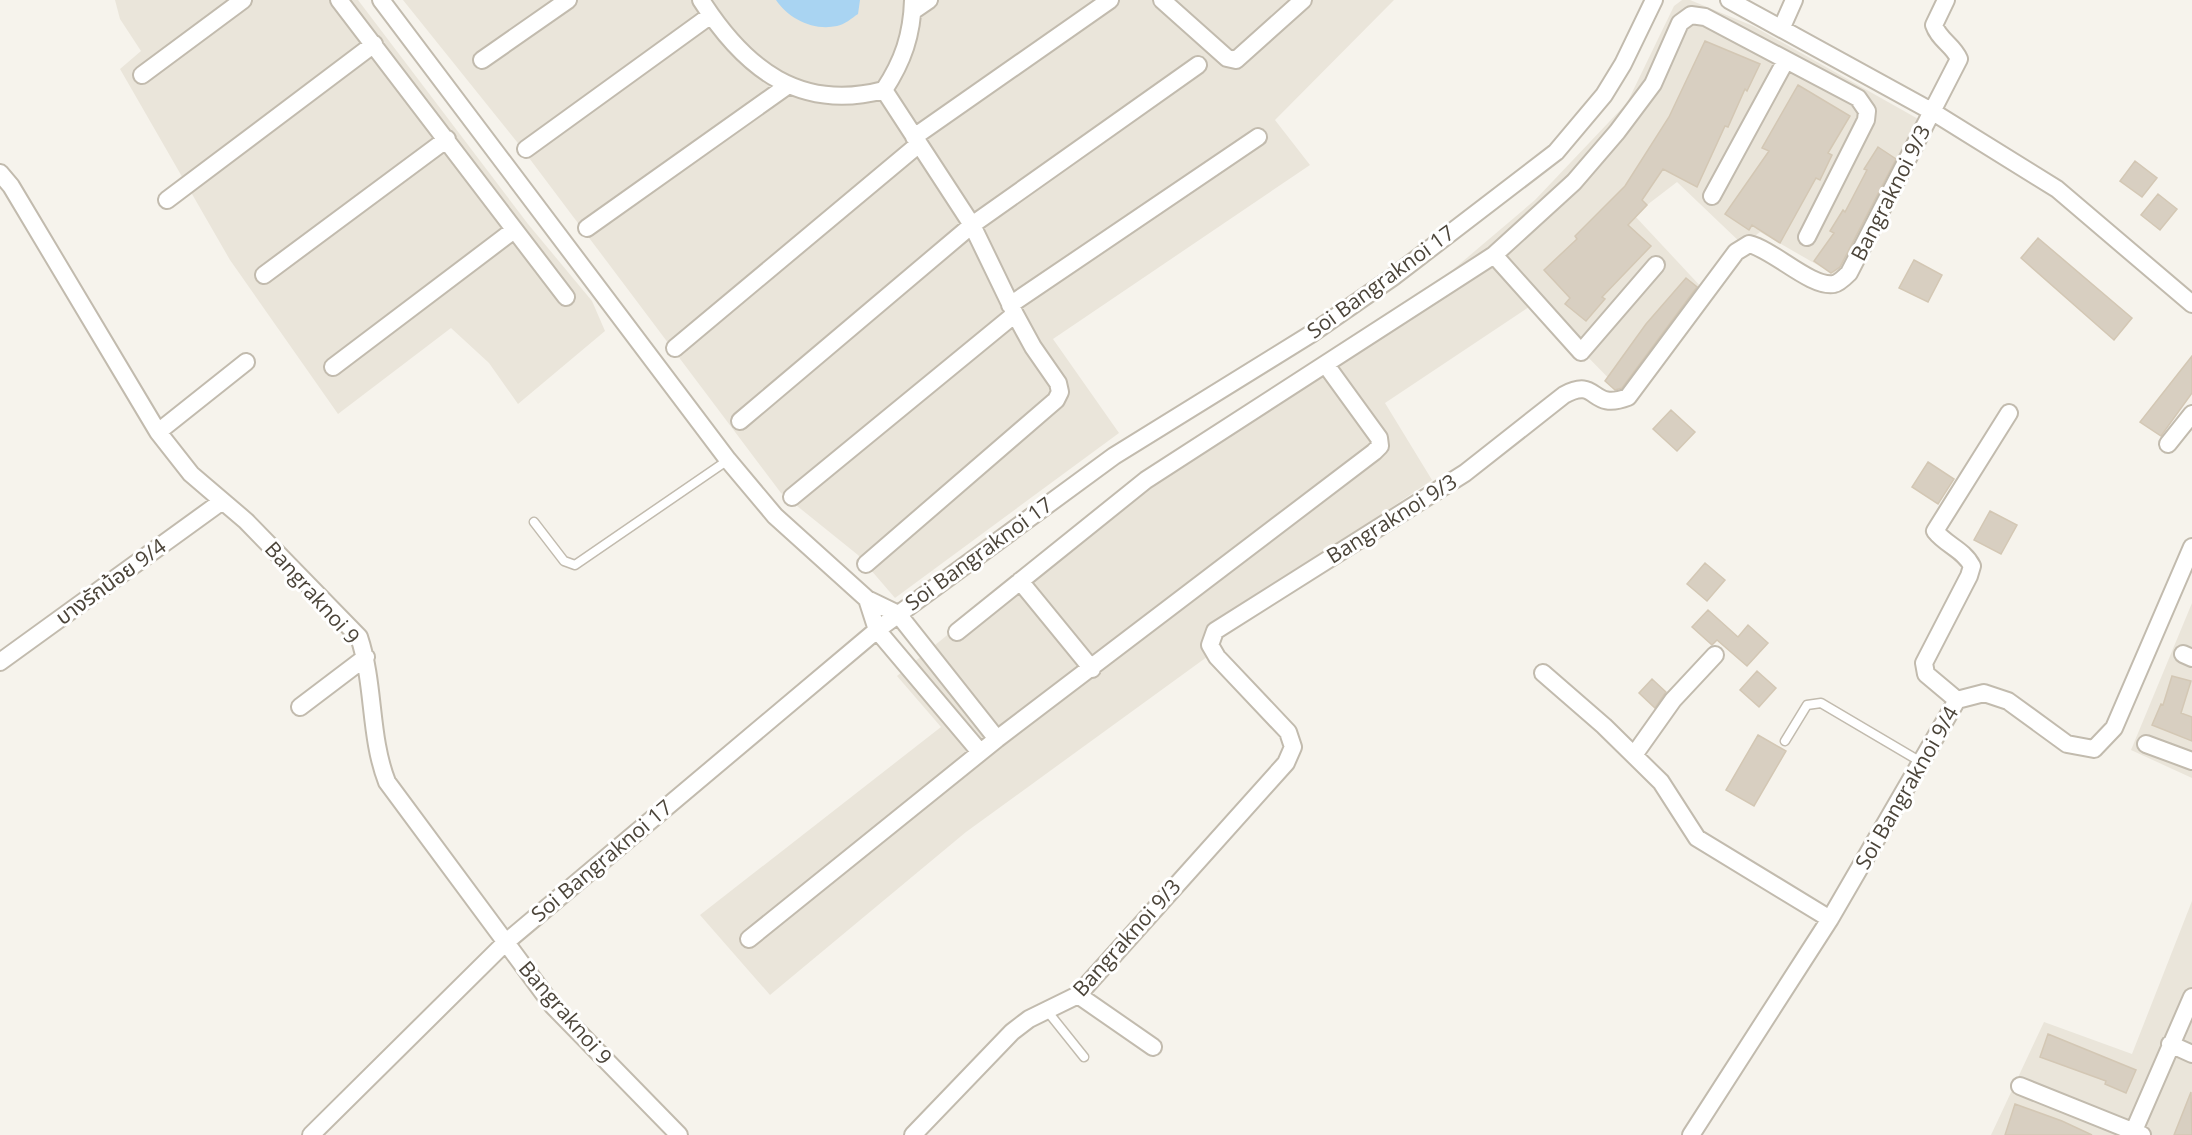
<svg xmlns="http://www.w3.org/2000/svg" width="2192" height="1135" viewBox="0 0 2192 1135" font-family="'Open Sans','Noto Sans Thai',sans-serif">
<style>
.residential{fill:#eae5da}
.water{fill:#a9d4f2}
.building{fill:#d8cfc1;stroke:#d3c7b4;stroke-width:1.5}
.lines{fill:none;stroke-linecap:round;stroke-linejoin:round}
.service-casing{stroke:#c2bbae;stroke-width:11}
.minor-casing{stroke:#c2bbae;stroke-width:20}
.service{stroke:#fff;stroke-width:8}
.minor{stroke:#fff;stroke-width:16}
.labels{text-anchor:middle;stroke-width:6;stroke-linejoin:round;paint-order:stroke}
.street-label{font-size:21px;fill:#4b4439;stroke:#fff}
</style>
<rect width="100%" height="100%" fill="#f6f3ec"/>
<path class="residential" d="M115,0H358L528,224L592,301L605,331L518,404L489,363L451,328L338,414L230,260L120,69L141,51L120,19Z
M403,0H1394L1275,120L1310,165L1053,339L1119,433L895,598L858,555L781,493L517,142Z
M1682,0H1690L1753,26L1920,120L1842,279L1760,232L1743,245L1677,182L1634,215L1704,290L1627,397L1535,303L1385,403L1432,480L1211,630V654L966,832L770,995L700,915L941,727L897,676L1134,483L1422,296L1535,200L1627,103L1674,6Z
M2192,603V778L2131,750Z
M2192,901V1135H1991L2044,1022L2132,1054Z"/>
<path class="water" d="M776,0H860L858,14C852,18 844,25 837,26C813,31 789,19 776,0Z"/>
<path class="building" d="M1705,41L1760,64L1747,91L1745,89L1728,127L1725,126L1697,187L1663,169L1642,200L1647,205L1628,225L1651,246L1602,297L1605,299L1586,321L1565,304L1570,298L1544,270L1577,239L1575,236L1625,186L1669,117Z
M1798,85L1850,116L1828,153L1832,155L1820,180L1816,178L1780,243L1752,225L1749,230L1725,214L1769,151L1762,148Z
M1878,147L1896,159L1840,267L1831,273L1814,261L1834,233L1830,231L1843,210L1845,212L1867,170L1864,169Z
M2135,161L2157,178L2142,197L2120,181Z
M2158,194L2177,209L2160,230L2141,215Z
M2038,238L2132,318L2114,340L2021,258Z
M1914,260L1942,275L1928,302L1899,288Z
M1686,278L1697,287L1622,388L1615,390L1605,381L1646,324Z
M2192,356V393L2161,436L2140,422Z
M1671,410L1695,432L1677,451L1653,429Z
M1928,462L1954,479L1938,504L1912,487Z
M1990,511L2017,525L2001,554L1974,540Z
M1705,563L1725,580L1707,601L1687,584Z
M1708,610L1738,637L1748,625L1768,643L1747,666L1717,640L1712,645L1692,627Z
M1757,671L1776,688L1759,707L1740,690Z
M2172,676L2191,681L2181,713L2192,717V741L2152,725L2161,704L2163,705Z
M1652,679L1666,692L1655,708L1639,693Z
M1758,735L1786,751L1754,806L1726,790Z
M2048,1034L2136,1070L2126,1093L2105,1084L2106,1081L2040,1057Z
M2191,1092L2192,1135H2174Z
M2015,1104L2062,1121L2092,1135H2005Z"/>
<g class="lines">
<g class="service-casing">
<path id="service" d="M534,522L564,561L575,565L728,460
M1785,741L1807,705L1821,703L1921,762
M1048,1012L1084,1057"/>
</g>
<g class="minor-casing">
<path id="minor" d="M339,0L566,297
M381,0L728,460L775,516L867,599L898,614L997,739
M701,0C745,69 800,112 884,90C903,61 912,35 913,0
M1162,0L1227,58L1236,60L1303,0
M1729,0L1933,112L2057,189L2192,304
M913,11L929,0
M1782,27L1794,0
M482,60L568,0
M142,75L243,0
M914,137L1110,0
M526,149L711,15
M0,173L11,186L158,432L191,474L246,521L359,637C375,685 369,736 387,782L553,1006L679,1135
M1712,196L1785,62
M167,200L374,44
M587,228L787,86
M1494,255L1581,352L1656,265
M264,275L447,139
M1010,305L1258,137
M675,348L919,144
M333,367L514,230
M740,421L972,225L1198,65
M158,432L246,362
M2168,444L2192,414
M792,497L1015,314
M866,564L1056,400L1060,392L1058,383L1033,347L1015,314L972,225L884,90
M1020,581L1092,669
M867,599L877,630L980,752
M957,632L1146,480L1494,255L1574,182L1617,132L1653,84L1680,23L1691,15L1705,17L1858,98L1867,111L1866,120L1807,237
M2183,654L2192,658
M0,662L221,502
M1543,673L1604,726L1661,782L1697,838L1830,919
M1957,700L1926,674L1924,663L1969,576L1972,566C1964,550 1946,545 1935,531L2009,413
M300,707L366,657
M2146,744L2192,761
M1634,755L1673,700L1715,655
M749,939L997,739L1374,452L1380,446L1379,438L1326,365
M1078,995L1153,1047
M2170,1044L2192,1054
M2020,1086L2142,1135
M311,1135L505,943L877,630L1114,456L1311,334L1393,277L1556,152L1604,95L1623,64L1654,0
M913,1135L1012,1032L1029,1019L1078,995L1286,763L1293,747L1288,732L1217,657L1210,645L1215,631L1465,473L1564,395C1599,376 1589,412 1628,397L1736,252L1749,244C1774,250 1811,288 1834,284C1839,283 1845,277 1849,273L1959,59C1953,45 1939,40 1934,25L1946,0
M1691,1135L1830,919L1957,700L1984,693L2008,701L2067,744L2094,749L2114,728L2192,547
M2132,1135L2192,997"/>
</g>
<use href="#service" class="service"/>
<use href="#minor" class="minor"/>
</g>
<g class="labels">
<g class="street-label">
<text transform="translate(1891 193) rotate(-63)" y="7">Bangraknoi 9/3</text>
<text transform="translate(1381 282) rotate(-36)" y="7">Soi Bangraknoi 17</text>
<text transform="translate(1392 519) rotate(-32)" y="7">Bangraknoi 9/3</text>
<text transform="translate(979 554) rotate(-36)" y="7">Soi Bangraknoi 17</text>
<text transform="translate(111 582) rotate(-36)" y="7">บางรักน้อย 9/4</text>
<text transform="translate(312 593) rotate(48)" y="7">Bangraknoi 9</text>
<text transform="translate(1907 788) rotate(-60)" y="7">Soi Bangraknoi 9/4</text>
<text transform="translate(602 861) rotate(-40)" y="7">Soi Bangraknoi 17</text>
<text transform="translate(1127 938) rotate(-48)" y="7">Bangraknoi 9/3</text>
<text transform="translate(565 1013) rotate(49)" y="7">Bangraknoi 9</text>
</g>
</g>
</svg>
